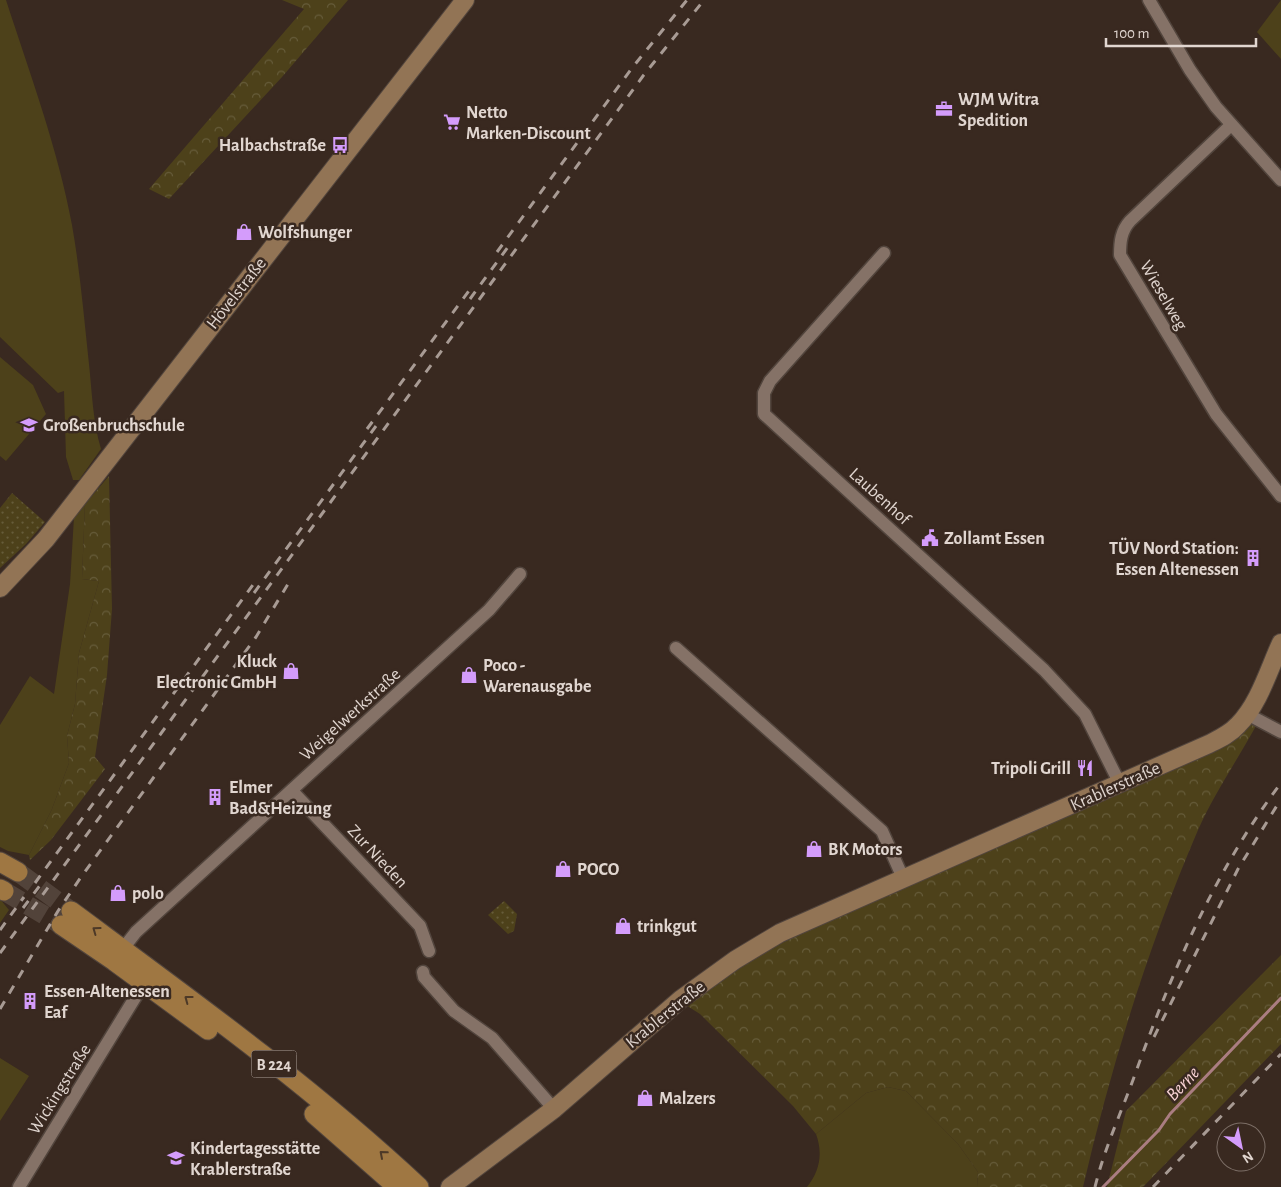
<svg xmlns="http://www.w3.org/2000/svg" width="1281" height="1187" viewBox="0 0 1281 1187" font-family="'Alegreya Sans',sans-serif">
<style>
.green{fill:#4d411a}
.forest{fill:url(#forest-crowns)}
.park{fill:url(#park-dots)}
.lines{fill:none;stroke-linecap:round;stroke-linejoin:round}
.stream{stroke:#aa7d81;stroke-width:3}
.primary-tunnel{stroke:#52433a;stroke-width:19;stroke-dasharray:19 9;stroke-linecap:butt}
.street-casing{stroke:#52453d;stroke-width:15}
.secondary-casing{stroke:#52453d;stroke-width:20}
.primary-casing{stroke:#52453d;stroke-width:21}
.street{stroke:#857267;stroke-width:12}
.secondary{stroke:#927455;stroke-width:18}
.primary{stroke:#9f7742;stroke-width:19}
.rail{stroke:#a89b94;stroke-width:3;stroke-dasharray:9 9;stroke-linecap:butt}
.oneway{stroke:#4d3927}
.labels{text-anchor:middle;stroke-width:5;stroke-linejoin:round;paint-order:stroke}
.shield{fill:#392920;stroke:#afa29b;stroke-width:1}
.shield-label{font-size:16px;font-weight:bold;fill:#e1d6d0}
.poi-label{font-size:18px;font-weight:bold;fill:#e1d6d0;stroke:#392920;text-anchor:start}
.street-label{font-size:18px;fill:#e1d6d0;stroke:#392920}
.water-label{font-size:19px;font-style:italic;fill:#f7d1d4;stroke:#392920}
</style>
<defs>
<pattern id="forest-crowns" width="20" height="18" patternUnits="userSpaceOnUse" patternTransform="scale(1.25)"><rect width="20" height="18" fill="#4d411a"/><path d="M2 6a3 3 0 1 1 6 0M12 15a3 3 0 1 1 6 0" fill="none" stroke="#665c3a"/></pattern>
<pattern id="park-dots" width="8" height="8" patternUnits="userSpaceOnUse" patternTransform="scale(1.25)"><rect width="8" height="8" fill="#4d411a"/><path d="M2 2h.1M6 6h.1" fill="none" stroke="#665c3a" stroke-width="1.8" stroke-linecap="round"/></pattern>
</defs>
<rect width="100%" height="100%" fill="#392920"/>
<path class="green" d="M0,0H6C30,74 58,149 72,225C80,270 84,318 89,364C92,393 93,422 101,449L79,480H73L66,457L64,391L58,393L0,337Z
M1281,0V59L1257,32Z
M0,357L33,385L46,414L6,461L0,456Z
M85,504L82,579L99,581L79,653L75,704L67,736L69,763L52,809L29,855L8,851L0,847V725L30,676L54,694L70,584L74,517Z
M0,899L9,910L0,923Z
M0,1058L29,1076L0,1121Z
M888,1087L906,1091L958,1144L978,1172L977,1187H807C820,1171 823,1153 816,1134L866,1093Z"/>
<path class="forest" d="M282,0H348L282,77L169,199L149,189L304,9Z
M109,476L112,609L107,675L95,757L105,769L51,840L30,860L29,855L52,809L69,763L67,736L75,704L79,653L99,581L82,579L85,504Z
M1248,719L1257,724C1238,759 1214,794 1198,830C1149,944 1111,1066 1083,1187H977L978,1172L958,1144L906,1091L888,1087L866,1093L816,1134L793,1106L700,1014L681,1002L752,956Z
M1281,955V1044L1143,1187H1107L1126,1111Z"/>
<path class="park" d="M12,493L45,522L26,544L0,568V508Z
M504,901L517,914L514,931L508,934L488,915Z"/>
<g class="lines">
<path class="stream" d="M1103,1187L1159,1130L1170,1114L1281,998"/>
<path class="primary-tunnel" d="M18,872L71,911
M4,891L61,925"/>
<g class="street-casing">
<path id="street" d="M1149,0L1190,70L1216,107L1281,180
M1231,125L1130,221C1121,231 1120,242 1120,255L1216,414L1281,496
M884,253L770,381L764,393V414L1044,670L1085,714L1120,784
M676,648L882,831L903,878
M1247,714L1281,732
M292,791L420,926L429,951
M118,955L136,932L489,610L520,574
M423,972L424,977L454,1011L492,1038L554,1109
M19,1187L144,983"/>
</g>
<g class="secondary-casing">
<path id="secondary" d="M0,588L46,539L465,0
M450,1187L554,1109L681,999L735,960L780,933L1209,744C1219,739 1230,734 1238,725C1259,704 1269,669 1281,643"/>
</g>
<g class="primary-casing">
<path id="primary" d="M0,862L18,872
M0,889L4,891
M71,911C190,999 311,1086 419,1187
M61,925L114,961L208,1030
M314,1114L397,1187"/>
</g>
<use href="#street" class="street"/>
<use href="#secondary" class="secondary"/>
<use href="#primary" class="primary"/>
<path class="rail" d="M497,252L632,68L687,0
M470,299L508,247
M367,429L471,288
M254,593L376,426
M35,883L255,582
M23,908L44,880
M0,930L24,897
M0,953L643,76L704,0
M0,1009L58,911L81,877L256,637L288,584
M1154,1037L1238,869L1281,799
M1095,1187C1104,1150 1120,1115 1133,1080C1171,974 1213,873 1281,783
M1153,1187L1281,1054"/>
</g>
<defs><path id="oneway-chevron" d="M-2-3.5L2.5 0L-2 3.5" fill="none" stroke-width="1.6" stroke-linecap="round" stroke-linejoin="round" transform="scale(1.25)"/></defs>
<g class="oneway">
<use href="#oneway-chevron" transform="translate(96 930) rotate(-144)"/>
<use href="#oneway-chevron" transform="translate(188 999) rotate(-143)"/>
<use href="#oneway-chevron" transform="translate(383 1154) rotate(-139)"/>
</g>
<defs>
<g id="office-bare" transform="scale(1.35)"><path d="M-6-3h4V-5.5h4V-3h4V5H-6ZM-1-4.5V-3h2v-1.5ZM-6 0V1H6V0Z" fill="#d49cfb" stroke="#392920" stroke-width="2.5" paint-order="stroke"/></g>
<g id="supermarket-bare" transform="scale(1.35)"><path d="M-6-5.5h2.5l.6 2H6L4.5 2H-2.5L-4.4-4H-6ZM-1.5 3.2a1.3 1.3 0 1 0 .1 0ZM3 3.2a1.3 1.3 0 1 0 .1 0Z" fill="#d49cfb" stroke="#392920" stroke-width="2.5" paint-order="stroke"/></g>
<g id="bus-bare" transform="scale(1.35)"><path d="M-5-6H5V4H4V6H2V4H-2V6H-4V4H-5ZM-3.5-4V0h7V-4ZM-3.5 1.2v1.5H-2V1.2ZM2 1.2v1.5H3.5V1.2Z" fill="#d49cfb" stroke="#392920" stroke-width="2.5" paint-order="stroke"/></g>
<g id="shop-bare" transform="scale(1.35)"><path d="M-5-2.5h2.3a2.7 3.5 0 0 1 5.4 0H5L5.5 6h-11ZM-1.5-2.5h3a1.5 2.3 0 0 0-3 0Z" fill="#d49cfb" stroke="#392920" stroke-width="2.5" paint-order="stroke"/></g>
<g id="school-bare" transform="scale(1.35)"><path d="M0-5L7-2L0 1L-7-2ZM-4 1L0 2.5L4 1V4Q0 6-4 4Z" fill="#d49cfb" stroke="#392920" stroke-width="2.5" paint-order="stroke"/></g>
<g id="civic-bare" transform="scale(1.35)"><path d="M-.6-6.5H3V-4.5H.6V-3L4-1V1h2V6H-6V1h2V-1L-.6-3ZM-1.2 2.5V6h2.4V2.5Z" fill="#d49cfb" stroke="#392920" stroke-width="2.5" paint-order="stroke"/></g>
<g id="building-bare" transform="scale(1.35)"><path d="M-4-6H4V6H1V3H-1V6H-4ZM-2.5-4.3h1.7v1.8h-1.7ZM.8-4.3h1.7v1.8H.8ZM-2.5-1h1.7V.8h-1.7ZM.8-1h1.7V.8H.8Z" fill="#d49cfb" stroke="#392920" stroke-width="2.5" paint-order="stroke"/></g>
<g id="restaurant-bare" transform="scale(1.35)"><path d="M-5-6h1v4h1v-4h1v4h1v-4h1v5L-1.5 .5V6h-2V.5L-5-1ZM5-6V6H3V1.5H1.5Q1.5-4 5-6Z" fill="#d49cfb" stroke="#392920" stroke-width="2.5" paint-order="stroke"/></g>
</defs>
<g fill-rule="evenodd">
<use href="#office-bare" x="944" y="109"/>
<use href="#supermarket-bare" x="452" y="122"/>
<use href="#bus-bare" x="340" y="145"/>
<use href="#shop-bare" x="244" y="232"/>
<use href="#school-bare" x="29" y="425"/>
<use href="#civic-bare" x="930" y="538"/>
<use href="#building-bare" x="1253" y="558"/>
<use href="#shop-bare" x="291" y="671"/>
<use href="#shop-bare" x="469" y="675"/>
<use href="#restaurant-bare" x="1085" y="768"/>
<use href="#building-bare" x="215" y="797"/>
<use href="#shop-bare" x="814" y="849"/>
<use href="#shop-bare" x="563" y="869"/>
<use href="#shop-bare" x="118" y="893"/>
<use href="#shop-bare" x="623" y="926"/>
<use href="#building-bare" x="30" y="1001"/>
<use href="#shop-bare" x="645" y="1098"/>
<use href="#school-bare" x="176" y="1158"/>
</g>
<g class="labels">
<rect class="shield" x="251.5" y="1050.5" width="45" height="27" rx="4"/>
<g class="shield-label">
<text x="274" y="1070">B 224</text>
</g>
<g class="poi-label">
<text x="958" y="105">WJM Witra<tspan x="958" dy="21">Spedition</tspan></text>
<text x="466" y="118">Netto<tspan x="466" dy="21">Marken-Discount</tspan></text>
<text x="326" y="151" text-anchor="end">Halbachstraße</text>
<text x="258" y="238">Wolfshunger</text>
<text x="43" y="431">Großenbruchschule</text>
<text x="944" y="544">Zollamt Essen</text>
<text x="1239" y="554" text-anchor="end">TÜV Nord Station:<tspan x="1239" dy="21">Essen Altenessen</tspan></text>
<text x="277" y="667" text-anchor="end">Kluck<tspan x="277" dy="21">Electronic GmbH</tspan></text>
<text x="483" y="671">Poco -<tspan x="483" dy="21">Warenausgabe</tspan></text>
<text x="1071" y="774" text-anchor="end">Tripoli Grill</text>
<text x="229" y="793">Elmer<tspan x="229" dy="21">Bad&amp;Heizung</tspan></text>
<text x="828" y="855">BK Motors</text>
<text x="577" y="875">POCO</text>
<text x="132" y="899">polo</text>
<text x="637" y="932">trinkgut</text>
<text x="44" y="997">Essen-Altenessen<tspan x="44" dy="21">Eaf</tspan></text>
<text x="659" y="1104">Malzers</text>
<text x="190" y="1154">Kindertagesstätte<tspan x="190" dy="21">Krablerstraße</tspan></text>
</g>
<g class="street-label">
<text transform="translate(236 293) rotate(-52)" y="6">Hövelstraße</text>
<text transform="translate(1164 295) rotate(60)" y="6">Wieselweg</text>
<text transform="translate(880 496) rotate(42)" y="6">Laubenhof</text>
<text transform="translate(350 714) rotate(-42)" y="6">Weigelwerkstraße</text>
<text transform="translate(1115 786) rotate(-24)" y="6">Krablerstraße</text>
<text transform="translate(378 856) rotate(47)" y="6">Zur Nieden</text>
<text transform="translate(665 1014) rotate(-39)" y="6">Krablerstraße</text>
<text transform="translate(59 1089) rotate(-58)" y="6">Wickingstraße</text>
</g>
<g class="water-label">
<text transform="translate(1182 1083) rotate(-47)" y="7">Berne</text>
</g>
</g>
<g transform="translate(1241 1147) rotate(147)"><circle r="24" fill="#392920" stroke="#7c6e66"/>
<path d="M0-4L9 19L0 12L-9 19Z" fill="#d49cfb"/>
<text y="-8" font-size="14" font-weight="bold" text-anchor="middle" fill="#e1d6d0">N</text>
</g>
<path d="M1106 38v8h150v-8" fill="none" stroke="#e1d6d0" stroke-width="2.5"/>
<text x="1114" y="38" font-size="15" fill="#e1d6d0" stroke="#392920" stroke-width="4" paint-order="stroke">100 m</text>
</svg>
